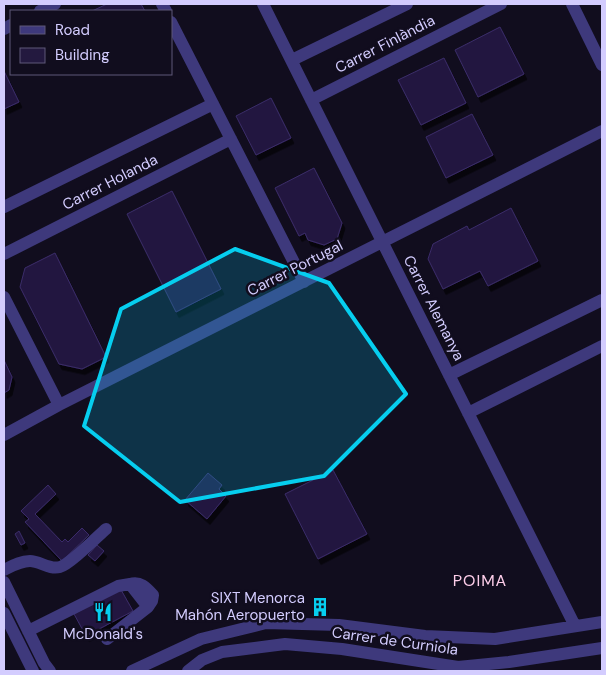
<svg xmlns="http://www.w3.org/2000/svg" width="606" height="675" viewBox="0 0 606 675" font-family="'DM Sans',sans-serif">
<style>
.building{fill:#23193f;stroke:#3b2c6a;filter:url(#shadow)}
.lines{fill:none;stroke-linecap:round;stroke-linejoin:round}
.minor{stroke:#3e397c;stroke-width:12}
.marked{fill:#06ceef;fill-opacity:0.2;stroke:#06ceef;stroke-width:4;stroke-linejoin:round}
.labels{text-anchor:middle;stroke-width:5;stroke-linejoin:round;paint-order:stroke}
.street-label{font-size:15px;fill:#d3ccfe;stroke:#110d1e}
.poi-label{font-size:15px;fill:#d3ccfe;stroke:#110d1e;text-anchor:end}
.neighbourhood-label{font-size:16px;letter-spacing:1px;fill:#feceea;stroke:#110d1e}
</style>
<defs>
<filter id="shadow"><feDropShadow dx="3" dy="5.5" stdDeviation="0" flood-color="#0009"/></filter>
</defs>
<rect width="100%" height="100%" fill="#110d1e"/>
<path class="building" d="M107,4H141L145,11H92Z
M500,27L524,74L478,97L455,50Z
M444,58L466,103L421,125L398,80Z
M4,71L19,102L4,109Z
M271,98L291,138L256,155L236,116Z
M472,114L493,155L446,178L426,137Z
M314,168L342,223L337,239L324,245L308,240L305,233L299,236L275,188Z
M172,191L221,289L176,312L127,214Z
M511,208L538,261L488,286L480,271L443,289L428,259L433,244L467,226L469,230Z
M55,253L106,357L82,369L59,364L20,287L25,268Z
M4,360L12,377L9,390L4,393Z
M333,470L367,534L318,559L285,494Z
M208,473L222,485L219,489L226,496L207,519L185,500Z
M48,485L56,494L35,514L62,542L65,539L68,542L82,528L89,535L62,561L25,522L29,519L21,511Z
M19,531L25,543L21,545L15,534Z
M97,545L104,551L95,561L88,555Z
M120,588L133,611L86,636L74,614Z
M314,605H326L325,610H314Z"/>
<g class="lines">
<path class="minor" d="M162,4L166,11
M263,4L575,626
M572,4L602,65
M40,11L55,4
M171,22L304,282
M4,29L11,25
M292,60L407,4
M311,100L501,4
M4,207L213,104
M4,254L231,139
M4,297L59,405
M449,375L602,300
M468,413L602,346
M4,435L59,405L602,131
M4,570C12,566 20,561 30,561C40,561 49,570 60,567C69,565 97,537 106,529
M4,582L44,663L50,671
M130,584C140,581 146,587 153,595L152,601L148,607
M4,613L33,671
M28,631L118,586L130,584L148,607L107,639
M132,671L201,639L266,623L339,625L425,636L495,639L602,622
M188,671L202,660L222,652L285,644L342,649L458,667L509,662L602,648"/>
</g>
<path class="marked" d="M235,249L329,283L406,394L324,476L180,502L84,426L121,309Z"/>
<defs>
<g id="building-bare" transform="scale(1.5)"><path d="M-4-6H4V6H1V3H-1V6H-4ZM-2.5-4.3h1.7v1.8h-1.7ZM.8-4.3h1.7v1.8H.8ZM-2.5-1h1.7V.8h-1.7ZM.8-1h1.7V.8H.8Z" fill="#06ceef" stroke="#110d1e" stroke-width="2.5" paint-order="stroke"/></g>
<g id="restaurant-bare" transform="scale(1.5)"><path d="M-5-6h1v4h1v-4h1v4h1v-4h1v5L-1.5 .5V6h-2V.5L-5-1ZM5-6V6H3V1.5H1.5Q1.5-4 5-6Z" fill="#06ceef" stroke="#110d1e" stroke-width="2.5" paint-order="stroke"/></g>
</defs>
<g fill-rule="evenodd">
<use href="#building-bare" x="320" y="607"/>
<use href="#restaurant-bare" x="103" y="612"/>
</g>
<g class="labels">
<g class="street-label">
<text transform="translate(385 44) rotate(-27)" y="5">Carrer Finlàndia</text>
<text transform="translate(110 182) rotate(-27)" y="5">Carrer Holanda</text>
<text transform="translate(295 268) rotate(-27)" y="5">Carrer Portugal</text>
<text transform="translate(434 308) rotate(63)" y="5">Carrer Alemanya</text>
<text transform="translate(395 641) rotate(8)" y="5">Carrer de Curniola</text>
</g>
<g class="poi-label">
<text x="305" y="603">SIXT Menorca<tspan x="305" dy="17">Mahón Aeropuerto</tspan></text>
<text x="103" y="639" text-anchor="middle">McDonald's</text>
</g>
<g class="neighbourhood-label">
<text x="480" y="586">POIMA</text>
</g>
</g>
<rect width="606" height="675" fill="none" stroke="#d3ccfe" stroke-width="10"/>
<rect x="10" y="10" width="162" height="65" fill="#110d1e" stroke="#5f5978"/>
<rect x="20" y="26" width="25" height="8" fill="#3e397c" stroke="#5f5978"/>
<text x="55" y="35" font-size="15" fill="#d3ccfe">Road</text>
<rect x="20" y="48" width="25" height="15" fill="#23193f" stroke="#5f5978"/>
<text x="55" y="60" font-size="15" fill="#d3ccfe">Building</text>
</svg>
